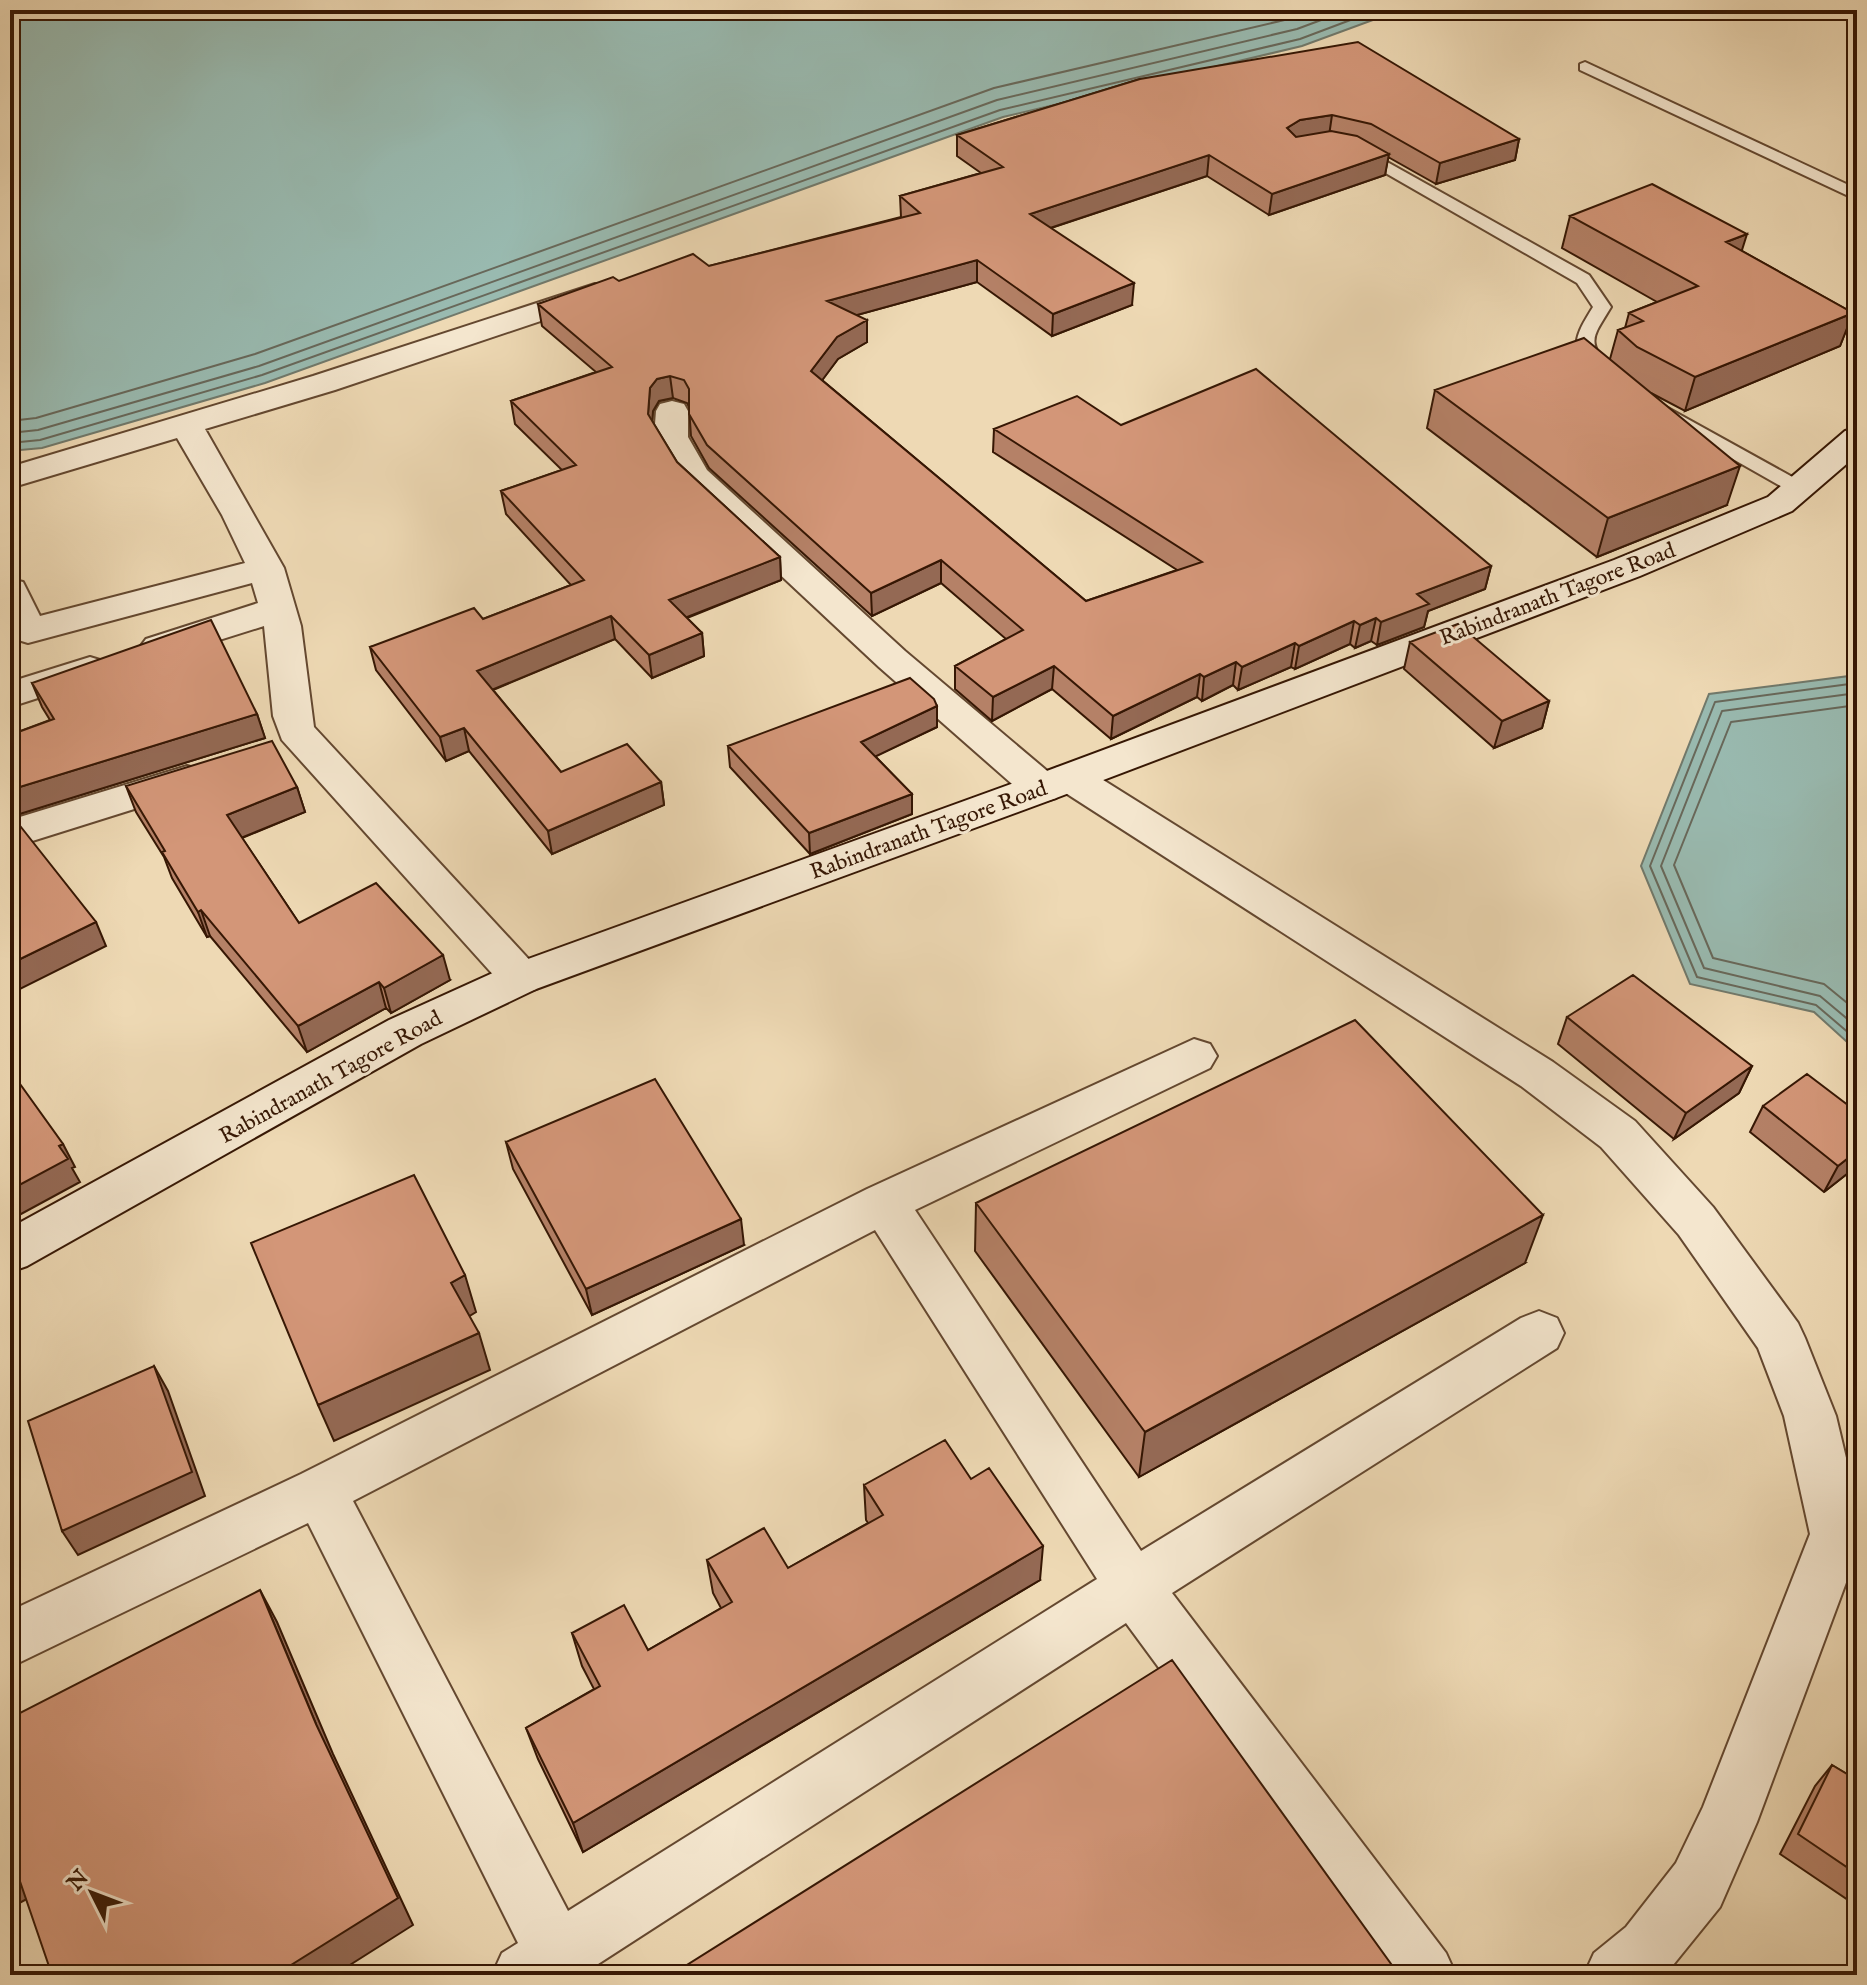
<svg xmlns="http://www.w3.org/2000/svg" width="1867" height="1985" viewBox="0 0 1867 1985" font-family="'IM FELL English',serif">
<style>
.water{fill:#99bab0;stroke:#71796b;stroke-width:2}
.lines{fill:none;stroke-linecap:round;stroke-linejoin:round}
.shore{stroke:#68685a;stroke-width:2}
.lane-casing{stroke:#644830;stroke-width:4}
.street-casing{stroke:#644830;stroke-width:4}
.secondary-casing{stroke:#361704;stroke-width:4}
.lane{fill:#f4e6ce;fill-rule:evenodd}
.street{fill:#f4e6ce;fill-rule:evenodd}
.secondary{fill:#f4e6ce;fill-rule:evenodd}
.wall{fill:#b58167;stroke:#361704;stroke-width:2}
.shaded-wall{fill:#946954;stroke:#361704;stroke-width:2}
.building{fill:#d39678;stroke:#361704;stroke-width:2}
.labels{text-anchor:middle;stroke-width:6;stroke-linejoin:round;paint-order:stroke}
.street-label{font-size:22px;fill:#361704;stroke:#f4e6ce}
</style>
<rect width="100%" height="100%" fill="#eed9b4"/>
<filter id="stains"><feTurbulence type="fractalNoise" baseFrequency=".0025" numOctaves="4"/><feColorMatrix values="0 0 0 0 .2 0 0 0 0 .09 0 0 0 0 .02 0 0 0 .5 -.17"/></filter>
<radialGradient id="worn" r=".72"><stop offset=".6" stop-color="#630" stop-opacity="0"/><stop offset="1" stop-color="#630" stop-opacity=".3"/></radialGradient>
<path class="water" d="M10,10H1400L1302,46L1003,117L265,383L42,448L10,451Z
M1857,675V1051L1814,1012L1690,984L1641,866L1709,694Z"/>
<g class="lines">
<path class="shore" d="M10,421L36,418L255,354L994,88L1293,18L1314,10
M10,433L38,430L259,366L997,100L1297,29L1348,10
M10,443L40,440L262,375L1000,110L1300,39L1377,10
M1857,683L1715,702L1650,866L1697,977L1816,1005L1857,1040
M1857,693L1722,711L1661,866L1704,968L1820,996L1857,1027
M1857,705L1731,722L1674,865L1713,958L1824,984L1857,1011"/>
<g class="lane-casing">
<path id="lane" d="M1585,62L1857,189V200L1580,70V64Z
M1355,144L1589,275L1611,307C1593,337 1586,340 1609,369L1607,373H1593C1566,350 1577,333 1593,307L1577,283L1349,152L1347,149Z
M1666,407L1805,484L1808,488L1805,492H1791L1659,417L1656,413Z"/>
</g>
<g class="street-casing">
<path id="street" d="M595,284L606,287L610,293L606,299L335,390L205,429L284,568L301,626L314,727L536,967L543,978L536,989L521,994L506,989L282,740L273,716L264,626L159,659L146,655L140,647L146,639L258,603L252,583L28,643L15,639L10,632V579L23,582L40,616L245,563L222,515L177,438L10,488V467L313,376Z
M672,401L684,404L688,411V437L707,470L905,651L1052,775L1056,768L1070,764L1084,768L1553,1062L1635,1121L1713,1207L1798,1323L1805,1338L1836,1416L1857,1504V1553L1757,1822L1720,1907L1665,1975H1584L1594,1953L1626,1927L1676,1863L1703,1807L1810,1534L1784,1416L1758,1348L1679,1235L1601,1147L1521,1086L1061,790L1056,798L1042,802L1028,798L879,667L682,483L654,437L656,411L660,404Z
M90,657L103,661L109,669L103,677L10,707V682Z
M187,766L201,770L207,779L201,788L10,848V820Z
M1194,1039L1210,1044L1217,1056L1210,1068L915,1210L1141,1551L1521,1318L1539,1311L1557,1318L1564,1333L1557,1348L1172,1593L1446,1953L1456,1975H1385L1126,1623L595,1966L599,1975H492L502,1953L518,1943L308,1523L10,1667V1611L301,1474L867,1189ZM875,1230L1097,1579L568,1911L353,1501Z"/>
</g>
<g class="secondary-casing">
<path id="secondary" d="M1857,428V455L1792,511L1640,576L1056,798L536,989L421,1044L27,1266L10,1272V1228L389,1020L506,967L1028,778L1614,560L1768,497L1845,431Z"/>
</g>
<use href="#lane" class="lane"/>
<use href="#street" class="street"/>
<use href="#secondary" class="secondary"/>
</g>
<path class="wall" d="M1140,79L1519,139L1515,160L1436,184L1388,157L1385,175L1269,215L1207,176L1051,228L1132,305L1052,336L977,282L857,315L867,342L838,359L822,380L1086,601L1177,570L993,452L994,429L1121,425L1491,566L1485,589L1428,611L1424,627L1377,645L1371,641L1355,648L1350,644L1295,669L1291,667L1238,690L1233,685L1202,701L1197,697L1111,739L1052,689L992,721L955,689V666L1006,639L941,583L872,616L709,468L691,436L689,407L687,403L673,398L659,401L653,411L652,421L677,462L780,557L781,580L687,618L702,633L704,656L652,678L615,639L493,690L561,772L661,782L664,805L552,854L469,751L446,761L376,670L370,647L483,619L571,585L506,514L501,491L562,470L515,424L511,401L596,372L542,326L538,304L619,281L709,266L901,217L900,196L981,173L957,156V135Z
M1570,216L1742,251L1853,313L1840,346L1685,411L1651,393L1727,505L1597,557L1427,428L1435,390L1610,359L1618,330L1625,328L1629,313L1657,302L1562,248Z
M1410,642L1549,701L1542,728L1494,748L1404,669Z
M32,683L257,714L265,738L10,817V735L50,720L42,707Z
M937,706V727L875,756L912,794V814L810,854L730,767L728,746Z
M126,786L297,787L305,812L242,838L299,923L450,980L391,1013L386,1008L307,1052L210,936L207,937L172,878L164,857L136,812Z
M1567,1017L1752,1066L1739,1093L1674,1139L1558,1044Z
M1763,1106L1857,1166L1824,1192L1750,1132Z
M506,1142L744,1245L592,1315L513,1169Z
M1857,1188V1202L1851,1198Z
M976,1203L1525,1263L1139,1477L975,1251Z
M864,1485L1040,1580L583,1852L538,1759L526,1728L594,1689L582,1666L572,1633L648,1650L721,1608L713,1593L707,1560L788,1568L868,1523L866,1520Z
M1832,1765L1857,1780V1906L1780,1854L1815,1786Z"/>
<path class="shaded-wall" d="M1332,115L1329,136L1298,141L1287,128L1300,120Z
M1519,139L1515,160L1436,184L1440,163Z
M1389,154L1385,175L1269,215L1272,194Z
M1209,155L1207,176L1029,235L1030,214Z
M1747,234L1737,266L1726,242Z
M977,260V282L828,323L827,301Z
M1134,283L1132,305L1052,336L1053,314Z
M1853,313L1840,346L1685,411L1695,377Z
M867,320V342L838,359L812,394L811,371L837,337Z
M670,376L673,398L659,401L653,411L651,437L648,414L650,388L657,379Z
M1740,466L1727,505L1597,557L1608,518Z
M780,557L781,580L672,623L669,600Z
M941,560V583L872,616L871,593Z
M1491,566L1485,589L1428,611L1424,627L1377,645L1381,622L1417,594Z
M611,616L615,639L482,694L477,671Z
M1376,618L1371,641L1355,648L1360,625Z
M1354,621L1350,644L1295,669L1299,646Z
M702,633L704,656L652,678L649,655Z
M1295,643L1291,667L1238,690L1242,667Z
M1236,662L1233,685L1202,701L1204,677Z
M1054,666L1052,689L992,721L993,697Z
M1200,674L1197,697L1111,739L1113,716Z
M1549,701L1542,728L1494,748L1502,721Z
M937,706V727L862,763L861,742Z
M257,714L265,738L10,817V790Z
M464,728L469,751L446,761L440,737Z
M661,782L664,805L552,854L548,831Z
M297,787L305,812L236,840L227,815Z
M912,794V814L810,854L809,833Z
M201,910L210,936L207,937L198,912Z
M96,922L106,946L10,994V964Z
M443,955L450,980L391,1013L384,988Z
M379,982L386,1008L307,1052L298,1026Z
M1752,1066L1739,1093L1674,1139L1686,1113Z
M63,1144L75,1167L72,1168L80,1182L10,1220V1190L59,1146Z
M1857,1151V1166L1824,1192L1838,1166Z
M1543,1215L1525,1263L1139,1477L1145,1432Z
M741,1219L744,1245L592,1315L586,1289Z
M465,1275L476,1312L463,1320L451,1283Z
M479,1333L490,1370L334,1441L318,1405Z
M154,1366L168,1391L205,1496L78,1555L62,1531Z
M1043,1546L1040,1580L583,1852L573,1823Z
M260,1590L277,1622L333,1754L413,1925L334,1975H275L316,1724Z
M14,1864L40,1892L10,1908V1866Z"/>
<path class="building" d="M1358,42L1519,139L1440,163L1371,124L1332,115L1300,120L1287,128L1296,137L1331,131L1357,136L1389,154L1272,194L1209,155L1030,214L1134,283L1053,314L977,260L827,301L867,320L837,337L811,371L1086,601L1202,562L994,429L1077,396L1121,425L1256,369L1491,566L1417,594L1429,604L1381,622L1376,618L1360,625L1354,621L1299,646L1295,643L1242,667L1236,662L1204,677L1200,674L1113,716L1054,666L993,697L955,666L1023,630L941,560L871,593L707,445L689,414V389L684,380L670,376L657,379L650,388L648,414L677,462L780,557L669,600L702,633L649,655L611,616L477,671L561,772L627,744L661,782L548,831L464,728L440,737L370,647L474,608L483,619L584,580L501,491L576,465L511,401L612,367L538,304L613,277L619,281L693,254L709,266L920,213L900,196L1003,167L957,135L1140,79Z
M1652,184L1747,234L1726,242L1853,313L1695,377L1637,347L1618,330L1643,321L1629,313L1698,286L1570,216Z
M1584,338L1740,466L1608,518L1435,390Z
M211,620L257,714L10,790V735L54,719L32,683Z
M1458,624L1549,701L1502,721L1410,642Z
M910,678L934,699L937,706L861,742L912,794L809,833L728,746Z
M272,741L297,787L227,815L299,923L376,883L443,955L384,988L379,982L298,1026L201,910L198,912L162,852L165,851L126,786Z
M17,822L96,922L10,964V823Z
M1633,975L1752,1066L1686,1113L1567,1017Z
M1355,1020L1543,1215L1145,1432L976,1203Z
M10,1070L63,1144L59,1146L68,1159L10,1190Z
M1807,1074L1857,1112V1151L1838,1166L1763,1106Z
M655,1079L741,1219L586,1289L506,1142Z
M414,1175L465,1275L451,1283L479,1333L318,1405L251,1243Z
M154,1366L192,1472L62,1531L28,1421Z
M945,1440L971,1479L989,1468L1043,1546L573,1823L526,1728L600,1686L572,1633L624,1605L648,1650L732,1602L707,1560L764,1528L788,1568L883,1515L864,1485Z
M260,1590L316,1724L398,1898L275,1975H52L14,1864L10,1866V1718Z
M1172,1660L1399,1975H671Z
M1832,1765L1857,1780V1874L1798,1834Z"/>
<g class="labels">
<g class="street-label">
<text transform="translate(1557 593) rotate(-21)" y="8">Rabindranath Tagore Road</text>
<text transform="translate(928 829) rotate(-20)" y="8">Rabindranath Tagore Road</text>
<text transform="translate(330 1076) rotate(-29)" y="8">Rabindranath Tagore Road</text>
</g>
</g>
<rect width="1867" height="1985" fill="none" stroke="#eed9b4" stroke-width="40"/>
<rect x="12" y="12" width="1843" height="1961" fill="none" stroke="#361704" stroke-width="4"/>
<rect x="20" y="20" width="1827" height="1945" fill="none" stroke="#361704" stroke-width="2"/>
<g transform="translate(92 1893) rotate(312)" stroke="#f4e6ce" stroke-width="6" paint-order="stroke">
<path d="M0-6L14 30L0 20L-14 30Z" fill="#361704"/>
<text y="-12" font-size="22" font-weight="bold" text-anchor="middle" fill="#361704">N</text>
</g>
<rect width="100%" height="100%" filter="url(#stains)"/>
<rect width="100%" height="100%" fill="url(#worn)"/>
</svg>
